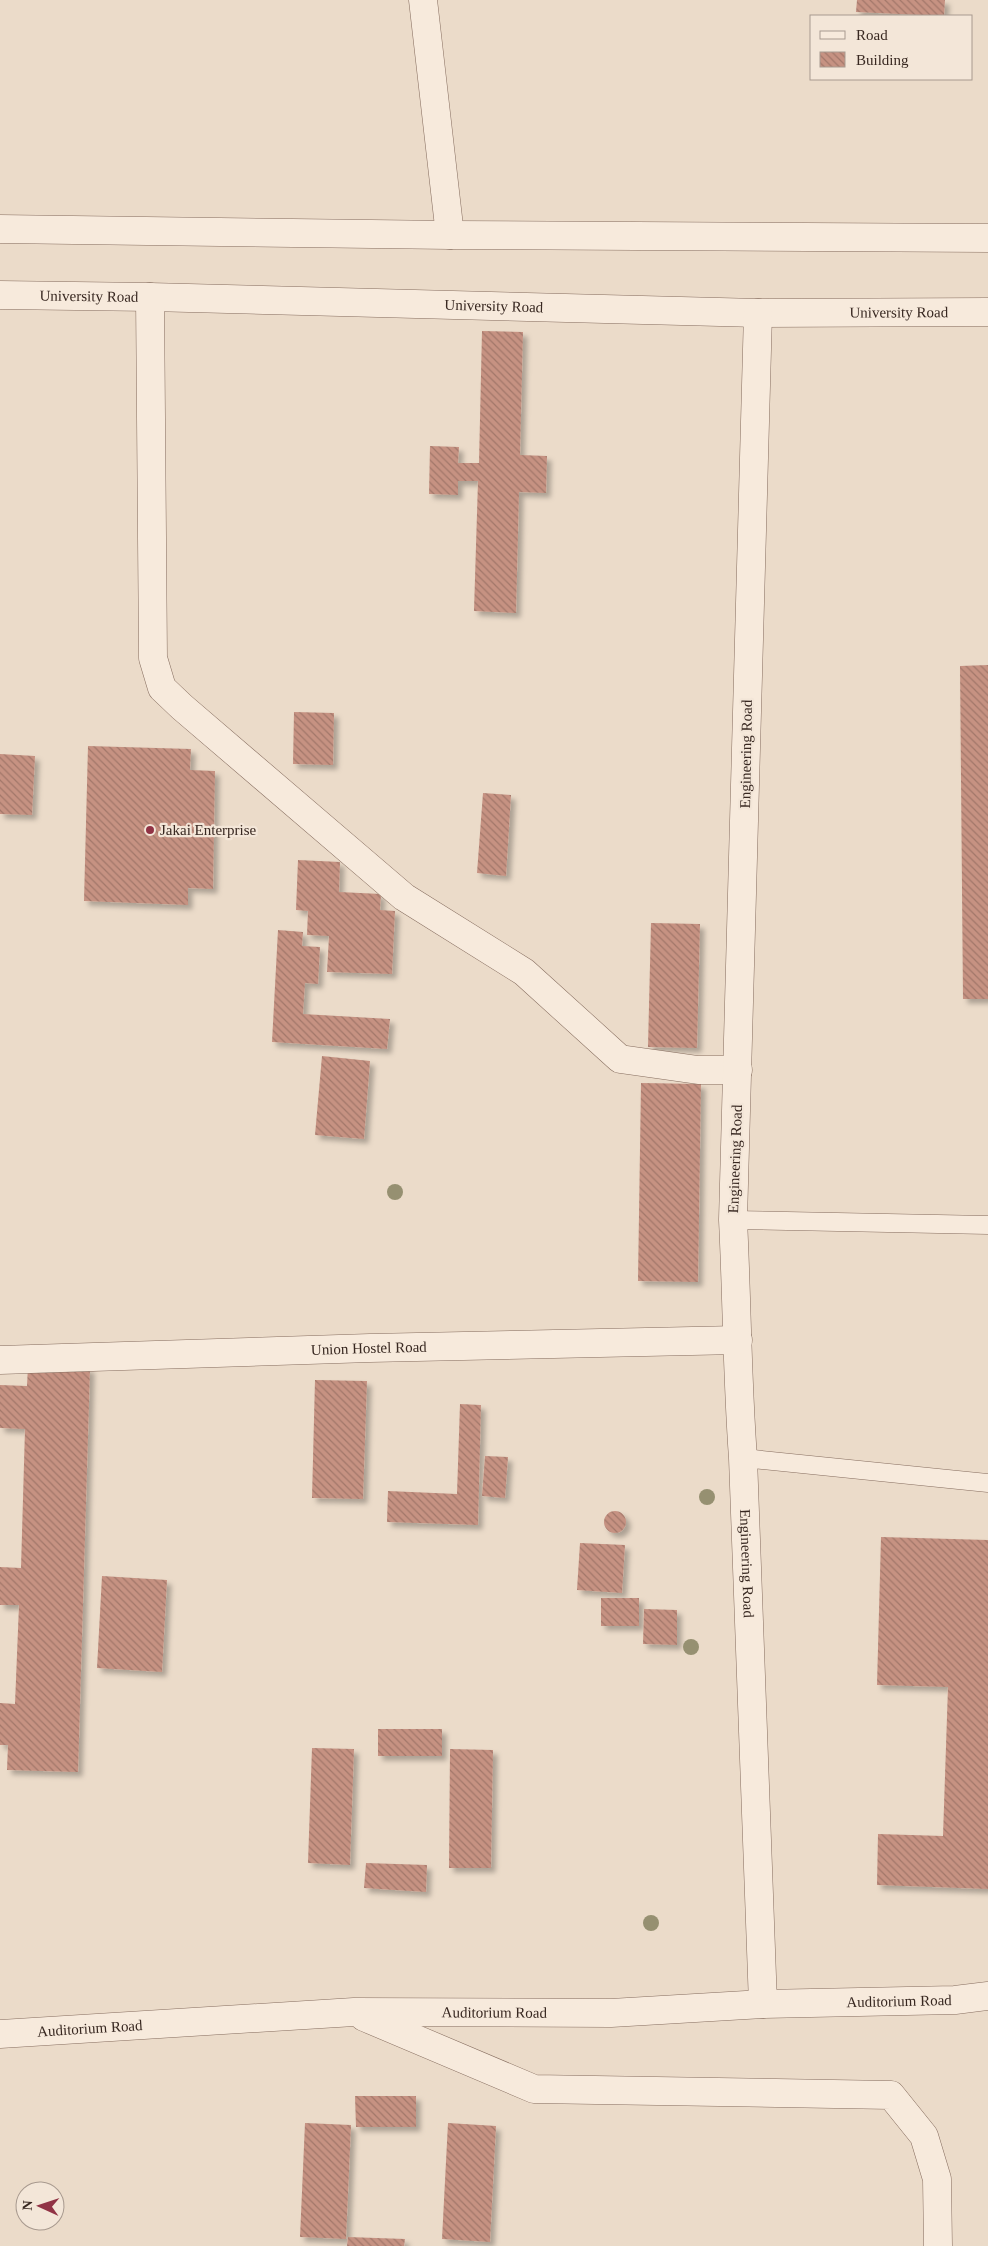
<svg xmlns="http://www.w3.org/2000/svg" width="988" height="2246" viewBox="0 0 988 2246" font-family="Georgia,serif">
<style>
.building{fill:url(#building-back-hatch);filter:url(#shadow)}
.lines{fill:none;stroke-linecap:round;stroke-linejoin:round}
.lane-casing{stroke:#866d5f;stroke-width:19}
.street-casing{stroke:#866d5f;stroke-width:29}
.lane{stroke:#f7eadc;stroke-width:18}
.street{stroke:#f7eadc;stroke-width:28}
.tree{fill:#969071}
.poi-dot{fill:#913345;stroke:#f3e6d8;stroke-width:2}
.labels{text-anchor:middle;stroke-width:4.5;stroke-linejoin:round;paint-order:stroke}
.street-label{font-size:15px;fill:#382821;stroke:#f3e6d8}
.poi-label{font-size:15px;fill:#382821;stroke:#f3e6d8;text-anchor:start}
</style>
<defs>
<pattern id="building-back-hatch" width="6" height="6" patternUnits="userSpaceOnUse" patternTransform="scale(1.25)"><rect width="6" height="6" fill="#c69282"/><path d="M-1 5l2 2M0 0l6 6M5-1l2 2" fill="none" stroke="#a2776a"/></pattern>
<filter id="shadow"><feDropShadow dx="4.5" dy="4.5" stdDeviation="2.5" flood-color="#0004"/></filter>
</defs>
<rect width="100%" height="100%" fill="#ebdbc9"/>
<path class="building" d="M857,0H945L944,16L856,12Z
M482,331L523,332L520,455L547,456L546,493L519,492L516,613L474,611L478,481H458V495L429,494L430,446L459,447L458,463H479Z
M988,665V999H963L960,666Z
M294,712L334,713L333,765L293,764Z
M88,746L191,749L190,770L215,771L213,889L188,888V905L84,901Z
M0,754L35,756L32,815L0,814Z
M483,793L511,795L506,876L477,873Z
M298,860L340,862L339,892L381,894L380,910L395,911L392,974L327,972L329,936L307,935L308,911L296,910Z
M651,923L700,924L697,1048L648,1047Z
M278,930L303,932L302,946L320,947L318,984L305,983L303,1014L390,1019L387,1049L272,1042Z
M322,1056L370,1061L364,1139L315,1135Z
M641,1083L701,1084L698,1282L638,1281Z
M28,1366L90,1368L78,1772L7,1770L8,1745H0V1703L15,1704L19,1605H0V1567L21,1568L25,1429L0,1428V1385L27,1386Z
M315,1380L367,1381L363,1499L312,1498Z
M460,1404L481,1405L478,1525L387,1522L388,1491L457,1494Z
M485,1456L508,1457L505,1498L482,1496Z
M604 1522a11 11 0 1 1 22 0a11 11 0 1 1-22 0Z
M881,1537L988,1540V1889L877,1885L878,1834L943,1836L948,1687L877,1685Z
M580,1543L625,1545L622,1593L577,1590Z
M102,1576L167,1580L162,1672L97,1668Z
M601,1598H639V1626H601Z
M644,1609L677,1610V1645L643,1644Z
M378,1729H442V1756H378Z
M312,1748L354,1749L350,1865L308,1863Z
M450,1749L493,1750L491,1868H449Z
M366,1863L427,1865L426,1892L364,1888Z
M355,2096H416V2127H356Z
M305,2123L351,2125L346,2239L300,2237Z
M448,2123L496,2126L490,2242L442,2239Z
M348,2237L405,2239L404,2246H347Z"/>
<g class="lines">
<g class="lane-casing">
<path id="lane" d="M733,1220L988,1225
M743,1458L988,1483"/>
</g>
<g class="street-casing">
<g id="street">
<path d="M423,0L450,235"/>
<path d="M0,229L450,235L988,238"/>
<path id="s1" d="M0,295L150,297L758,313L988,312"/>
<path d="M150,297L153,658L162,688L182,707L404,897L524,972L620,1059L698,1070H738"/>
<path id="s2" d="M758,313L733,1220C737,1299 737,1378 743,1458L763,2004"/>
<path id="s3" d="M0,1360L370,1348L738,1340"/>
<path d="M364,2017L534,2089L891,2095L924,2136L937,2179L938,2246"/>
<path id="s4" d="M0,2034L354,2012L611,2013L763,2004L955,2000L988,1996"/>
</g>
</g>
<use href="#lane" class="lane"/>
<use href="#street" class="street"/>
</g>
<g class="tree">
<circle cx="395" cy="1192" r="8"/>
<circle cx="707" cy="1497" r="8"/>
<circle cx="691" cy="1647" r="8"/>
<circle cx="651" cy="1923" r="8"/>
</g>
<circle class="poi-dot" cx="150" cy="830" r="5"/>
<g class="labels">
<g class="street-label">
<text dy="5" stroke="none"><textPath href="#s1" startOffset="89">University Road</textPath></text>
<text dy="5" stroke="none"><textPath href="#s1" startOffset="494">University Road</textPath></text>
<text dy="5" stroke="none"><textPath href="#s1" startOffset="899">University Road</textPath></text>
<text transform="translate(746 754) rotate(-89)" y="5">Engineering Road</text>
<text transform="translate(735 1159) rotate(-88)" y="5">Engineering Road</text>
<text dy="5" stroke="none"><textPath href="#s3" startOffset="369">Union Hostel Road</textPath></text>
<text dy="5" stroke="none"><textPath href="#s2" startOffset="1251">Engineering Road</textPath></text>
<text dy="5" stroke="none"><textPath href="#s4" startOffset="900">Auditorium Road</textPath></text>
<text dy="5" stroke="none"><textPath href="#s4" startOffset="495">Auditorium Road</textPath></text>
<text dy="5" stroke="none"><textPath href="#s4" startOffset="90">Auditorium Road</textPath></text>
</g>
<g class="poi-label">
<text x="160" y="835">Jakai Enterprise</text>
</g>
</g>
<rect x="810" y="15" width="162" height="65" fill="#f3e6d8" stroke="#a89a8f"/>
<rect x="820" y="31" width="25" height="8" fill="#f7eadc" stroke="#a89a8f"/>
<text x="856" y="40" font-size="15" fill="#382821">Road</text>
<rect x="820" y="52" width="25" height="15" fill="url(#building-back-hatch)" stroke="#a89a8f"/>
<text x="856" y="65" font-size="15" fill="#382821">Building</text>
<g transform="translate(40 2206) rotate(273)"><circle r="24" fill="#f3e6d8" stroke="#a89a8f"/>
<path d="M0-4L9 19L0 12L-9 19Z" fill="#913345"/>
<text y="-8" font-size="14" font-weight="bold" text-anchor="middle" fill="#382821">N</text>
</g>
</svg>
